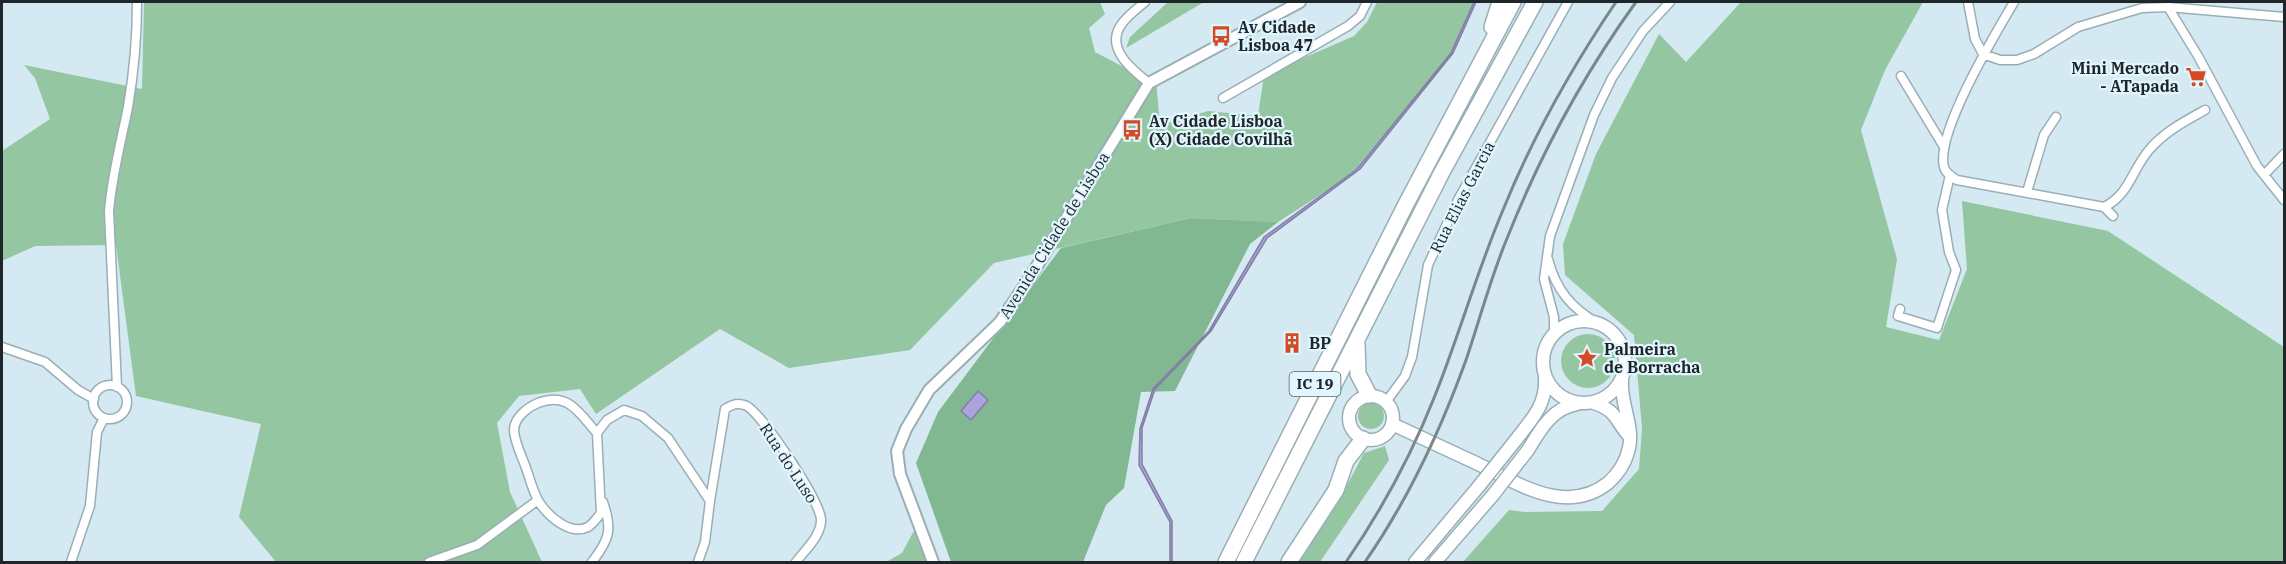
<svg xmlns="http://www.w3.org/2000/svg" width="2286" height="564" viewBox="0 0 2286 564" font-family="'IBM Plex Serif',serif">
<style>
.green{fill:#93c6a1}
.forest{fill:#81b891}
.water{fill:#aca3dc;stroke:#827ea6;stroke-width:1.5}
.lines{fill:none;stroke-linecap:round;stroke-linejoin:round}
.minor-casing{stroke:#9aaeb6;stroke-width:11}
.tertiary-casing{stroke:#9aaeb6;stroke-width:14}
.secondary-casing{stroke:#9aaeb6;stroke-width:15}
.trunk-casing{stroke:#9aaeb6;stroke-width:18}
.minor{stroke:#fff;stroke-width:8}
.tertiary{stroke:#fff;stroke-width:10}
.secondary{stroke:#fff;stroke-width:12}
.trunk{stroke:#fff;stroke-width:15}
.rail{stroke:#7a888d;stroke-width:3}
.secondary-bridge-casing{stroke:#9aaeb6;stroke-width:15;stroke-linecap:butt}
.secondary-bridge{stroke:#fff;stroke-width:12}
.labels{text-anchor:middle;stroke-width:4.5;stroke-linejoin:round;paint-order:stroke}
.shield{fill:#e1f6fe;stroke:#596469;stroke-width:1.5}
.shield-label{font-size:15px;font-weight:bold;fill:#1f2629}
.poi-label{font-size:16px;font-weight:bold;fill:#1f2629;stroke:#e1f6fe;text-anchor:start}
.street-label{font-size:16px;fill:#1f2629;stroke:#e1f6fe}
</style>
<rect width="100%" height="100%" fill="#d4e9f1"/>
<path class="green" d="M144,2H1100L1105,14L1089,28L1095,52L1137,74L1156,80L1160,125L1208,111L1258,116L1264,75L1354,36L1367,22L1377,2H1476L1452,53L1351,175L1278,222L1191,218L994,263L910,350L789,368L720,329L596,414L580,389L519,396L497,423L510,492L542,562H276L239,517L261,424L136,396L116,245L35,246L2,261V151L50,119L35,78L24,65L142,89Z
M1168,2H1204L1126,48L1130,37Z
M1741,2H1923L1885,70L1861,130L1897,259L1886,327L1939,340L1967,269L1962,201L2108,231L2284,347V562H1463L1509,510L1525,512L1602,511L1639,469L1642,428L1634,335L1565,275L1563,244L1596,154L1659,34L1686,62Z
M1561 361a27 27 0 1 1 54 0a27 27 0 1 1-54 0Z
M1358 416a13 13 0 1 1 26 0a13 13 0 1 1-26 0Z
M1385,446L1389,460L1320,562H1294L1343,493L1364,453Z
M917,525L930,562H886L902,553Z"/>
<path class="forest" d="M1191,218L1278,222L1250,244L1175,391L1141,392L1124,488L1106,505L1083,562H951L916,463L938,412L1061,248Z"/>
<path class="water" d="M1474,2H1476L1453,53L1360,169L1267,238L1211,331L1155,389L1142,428V464L1172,521V562H1170V522L1139,465L1140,429L1153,389L1209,331L1264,237L1356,170L1362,163L1451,53Z
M978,391L988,400L971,420L961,411Z"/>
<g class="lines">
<g class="minor-casing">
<path id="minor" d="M1145,2C1138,8 1130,14 1124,21C1102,46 1131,69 1149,83
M1968,2L1975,39L1983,54L2000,60H2017L2034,54L2078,27L2142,8L2168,7L2284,17
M2014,2C1996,33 1935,133 1944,167C1946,174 1952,177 1957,180L2104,207L2113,216
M2168,7L2198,56L2257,166L2284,200
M1901,76L1944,147
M1223,98L1348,26L1360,16L1367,2
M2264,175L2284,154
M2027,192L2044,135L2056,117
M2104,207C2129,195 2132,170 2149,150C2164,132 2185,121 2205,110
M1548,259C1556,290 1571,308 1599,324
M1900,309L1898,316L1937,328L1956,270L1949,252L1942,210L1950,175
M1554,333V317L1544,279L1550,236L1594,115L1612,78L1643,31L1670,2
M2,347L45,362L78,390L94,399
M93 402a17 17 0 1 1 34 0a17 17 0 1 1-34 0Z
M117,387L109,211C112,175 121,142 128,107C134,72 137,37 137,2
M1386,402L1405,376L1412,357L1428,265L1458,200L1568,2
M597,433C579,413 568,391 538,403C528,407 515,417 514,429C514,442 522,456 526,468C530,479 533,492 539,502C548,516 570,536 588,527C593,524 597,518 601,513L597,433L607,420L624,410L642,416L668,438L710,501L705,542L698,562
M710,501L725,409C733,404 739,402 747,406C764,417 819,499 821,519C822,535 805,550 796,562
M71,562L90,506L97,432L104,418
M429,562L477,545L538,500
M592,562C609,540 613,530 603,502"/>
</g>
<g class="tertiary-casing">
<path id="tertiary" d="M933,562L900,474L897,451L906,429L929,390L1000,322L1029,279L1149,83L1300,2"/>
</g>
<g class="secondary-casing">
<path id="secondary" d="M1543 362a41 41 0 1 1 82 0a41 41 0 1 1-82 0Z
M1349 418a22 22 0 1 1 44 0a22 22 0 1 1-44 0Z
M1594,403C1618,411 1615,421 1630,437
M1392,424C1420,437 1448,450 1476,463C1516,482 1565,517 1608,483C1618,474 1626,462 1629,448C1634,425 1620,403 1622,380
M1515,441C1531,420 1547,405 1545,377
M1528,450C1540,430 1552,408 1577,404
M1415,562L1479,486
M1435,562L1493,495"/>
</g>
<g class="trunk-casing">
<path id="trunk" d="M1492,27L1500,2
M1357,344L1358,374L1369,395
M1226,562L1405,206L1513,2
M1244,562L1441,174L1535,2
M1289,562L1336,490L1346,461L1363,439"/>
</g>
<use href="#minor" class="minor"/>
<use href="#tertiary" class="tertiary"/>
<use href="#secondary" class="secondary"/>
<use href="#trunk" class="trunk"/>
<path class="rail" d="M1346,562C1381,511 1411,456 1434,398C1459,336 1477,271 1503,210C1533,136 1572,67 1616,2
M1365,562C1408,500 1440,432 1466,360C1480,319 1491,276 1508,236C1541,153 1584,74 1636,2"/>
<g class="secondary-bridge-casing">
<path id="secondary-bridge" d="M1479,486L1515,441
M1493,495L1528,450"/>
</g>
<use href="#secondary-bridge" class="secondary-bridge"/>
</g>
<defs>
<g id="bus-bare" transform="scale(1.62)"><path d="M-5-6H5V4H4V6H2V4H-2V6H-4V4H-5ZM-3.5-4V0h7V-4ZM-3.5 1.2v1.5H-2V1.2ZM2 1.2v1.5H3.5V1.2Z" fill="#d34a25" stroke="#e1f6fe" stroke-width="2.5" paint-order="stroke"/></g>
<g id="supermarket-bare" transform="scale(1.62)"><path d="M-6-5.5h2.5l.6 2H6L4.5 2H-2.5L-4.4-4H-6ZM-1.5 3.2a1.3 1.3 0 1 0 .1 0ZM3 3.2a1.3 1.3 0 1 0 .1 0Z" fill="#d34a25" stroke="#e1f6fe" stroke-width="2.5" paint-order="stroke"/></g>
<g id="building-bare" transform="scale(1.62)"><path d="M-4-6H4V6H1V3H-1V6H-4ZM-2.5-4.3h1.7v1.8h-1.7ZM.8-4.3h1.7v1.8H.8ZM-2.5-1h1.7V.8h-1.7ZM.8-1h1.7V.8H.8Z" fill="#d34a25" stroke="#e1f6fe" stroke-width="2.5" paint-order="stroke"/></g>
<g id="sight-bare" transform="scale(1.62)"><path d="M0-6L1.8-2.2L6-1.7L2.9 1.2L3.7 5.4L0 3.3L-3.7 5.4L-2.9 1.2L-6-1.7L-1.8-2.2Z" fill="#d34a25" stroke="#e1f6fe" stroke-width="2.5" paint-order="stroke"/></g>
</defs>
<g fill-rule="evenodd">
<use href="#bus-bare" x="1221" y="36"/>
<use href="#supermarket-bare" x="2196" y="77"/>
<use href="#bus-bare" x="1132" y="130"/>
<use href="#building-bare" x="1292" y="343"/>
<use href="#sight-bare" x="1587" y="358"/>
</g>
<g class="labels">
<rect class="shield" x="1289.5" y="372" width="51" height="24" rx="4.5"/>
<g class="shield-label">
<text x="1315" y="389">IC 19</text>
</g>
<g class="poi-label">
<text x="1238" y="33">Av Cidade<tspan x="1238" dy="18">Lisboa 47</tspan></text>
<text x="2179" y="74" text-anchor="end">Mini Mercado<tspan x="2179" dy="18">- ATapada</tspan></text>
<text x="1149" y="127">Av Cidade Lisboa<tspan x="1149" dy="18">(X) Cidade Covilhã</tspan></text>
<text x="1309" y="349">BP</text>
<text x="1604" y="355">Palmeira<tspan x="1604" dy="18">de Borracha</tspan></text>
</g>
<g class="street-label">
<text transform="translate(1462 197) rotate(-63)" y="6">Rua Elias Garcia</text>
<text transform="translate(1054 235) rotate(-58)" y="6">Avenida Cidade de Lisboa</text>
<text transform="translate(789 463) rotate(57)" y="6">Rua do Luso</text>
</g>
</g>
<rect width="2286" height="564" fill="none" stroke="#1f2629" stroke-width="6"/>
</svg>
